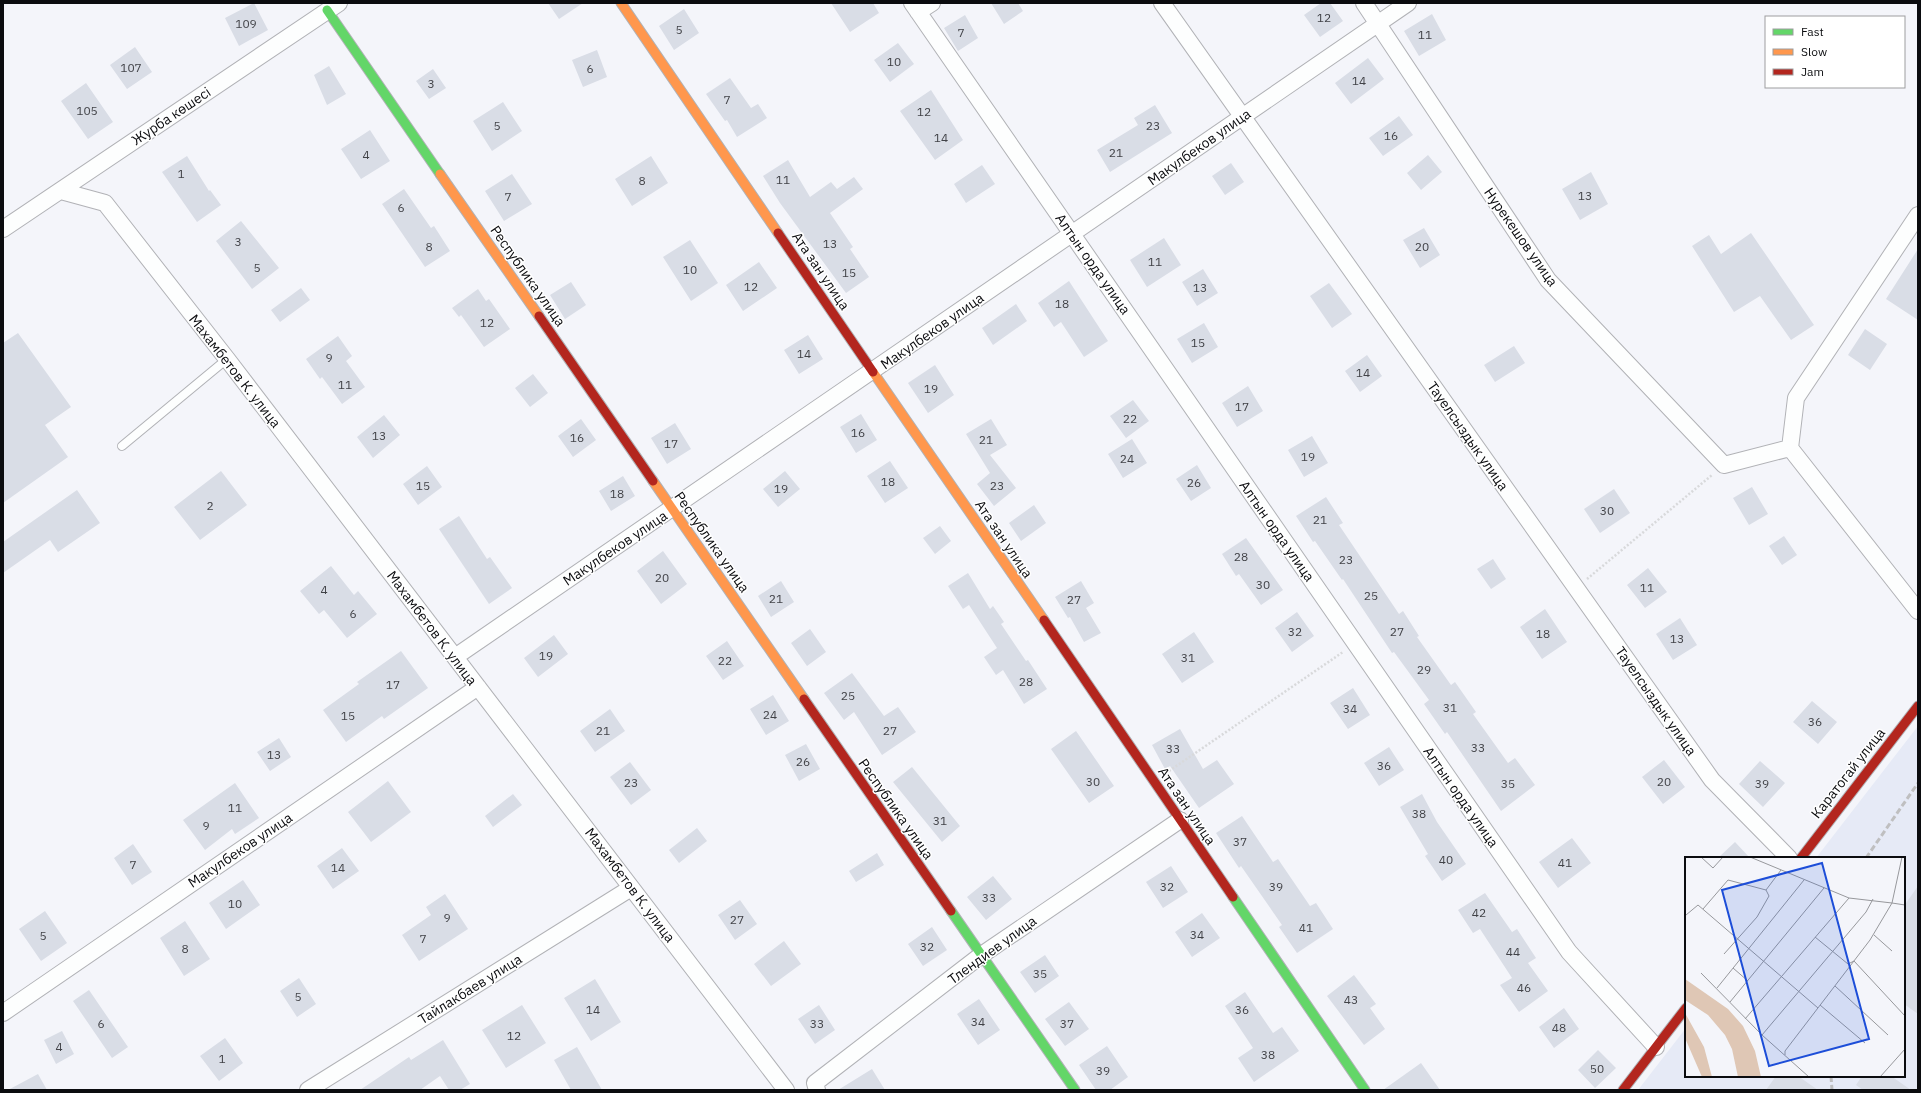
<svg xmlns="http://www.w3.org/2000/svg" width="1921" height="1093" viewBox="0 0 1921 1093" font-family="'IBM Plex Sans',sans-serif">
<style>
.built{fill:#e6eaf6}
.building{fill:#d9dde6}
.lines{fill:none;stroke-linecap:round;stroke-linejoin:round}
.lane-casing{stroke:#b1b2b6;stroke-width:10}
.street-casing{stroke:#b1b2b6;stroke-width:18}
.fast-casing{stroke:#b1b2b6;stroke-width:11}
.slow-casing{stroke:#b1b2b6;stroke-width:11}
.jam-casing{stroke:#b1b2b6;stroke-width:11}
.path{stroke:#d8d9db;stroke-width:2.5;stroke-dasharray:2 2;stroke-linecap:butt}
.lane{stroke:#fdfefe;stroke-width:8}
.street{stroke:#fdfefe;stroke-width:16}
.fast{stroke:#63d668;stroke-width:9}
.slow{stroke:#ff974d;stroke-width:9}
.jam{stroke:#b3261e;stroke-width:9}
.rail{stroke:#bfbfc0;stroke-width:3;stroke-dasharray:6 3;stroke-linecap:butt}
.labels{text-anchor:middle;stroke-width:3;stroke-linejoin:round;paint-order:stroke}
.number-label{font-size:12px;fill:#414247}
.street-label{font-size:14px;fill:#0b0c0f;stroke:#fff}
.inset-road{fill:none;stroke:#97989c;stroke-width:1}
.view{fill:#1d4ed8;fill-opacity:0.15;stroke:#1d4ed8;stroke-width:2}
.inset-edge{fill:none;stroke:#0b0c0f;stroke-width:2}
</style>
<rect width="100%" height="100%" fill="#f4f5fa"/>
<path class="built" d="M1918,726V1090H1638L1686,1028V1076H1904V858H1816Z"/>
<path class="building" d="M254,3L268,30L239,46L225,18Z
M548,3H583L559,19Z
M831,3H873L879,13L850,32Z
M991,3H1018L1023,11L1004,24Z
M1321,3H1330L1343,21L1320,37L1304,15Z
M684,9L699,33L674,50L659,26Z
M1432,14L1446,40L1419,56L1404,31Z
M965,15L978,38L958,51L944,28Z
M898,43L914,64L890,82L874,60Z
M135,47L152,72L127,89L110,65Z
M597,50L607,77L583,87L572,60Z
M1368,58L1384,79L1351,104L1335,83Z
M329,66L346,94L327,105L314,75Z
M433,69L446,88L429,99L416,81Z
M730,78L751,108L758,104L767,118L737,137L727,120L725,121L706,94Z
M86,83L113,122L88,139L61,101Z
M931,90L963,140L935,160L900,111Z
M503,102L522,131L492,151L473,121Z
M1155,105L1172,133L1110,172L1097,150L1138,125L1134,118Z
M1399,116L1413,135L1383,156L1369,138Z
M370,130L390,161L361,179L341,149Z
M1428,155L1442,172L1421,190L1407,173Z
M187,156L209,191L210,190L221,205L197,222L162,172Z
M651,156L668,183L632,206L615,179Z
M788,160L810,197L831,182L837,189L854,177L863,189L830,213L853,247L850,249L869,277L846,293L780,203L763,176Z
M1231,163L1244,182L1225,195L1212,176Z
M982,165L995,184L966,203L954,184Z
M1591,172L1608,204L1580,220L1562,189Z
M512,174L532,204L504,221L485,191Z
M404,189L431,228L434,226L450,251L425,267L382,204Z
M241,221L279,268L252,289L216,241Z
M1424,228L1440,255L1420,268L1403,240Z
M1751,233L1814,325L1791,340L1760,296L1734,312L1692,246L1709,235L1721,254Z
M1164,238L1181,265L1147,287L1130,260Z
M690,240L718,283L691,301L663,257Z
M1918,249V320L1886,299Z
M759,262L777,288L743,311L726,285Z
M1203,269L1218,293L1197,306L1182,282Z
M1069,281L1108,341L1084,357L1061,322L1054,327L1038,303Z
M571,282L586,305L565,319L550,295Z
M1329,283L1352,314L1332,328L1310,296Z
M301,288L310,300L280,322L271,310Z
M478,289L486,301L489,299L510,329L484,347L461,315L459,317L452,308Z
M1016,304L1027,321L993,345L982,328Z
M1204,323L1218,347L1192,363L1177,339Z
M1865,329L1887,344L1870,370L1848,355Z
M18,333L71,407L45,425L68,457L3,503V343Z
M808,335L823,359L799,374L784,350Z
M338,336L352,356L346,361L365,387L342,404L322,377L320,379L306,359Z
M1514,346L1525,363L1495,382L1484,365Z
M1367,355L1382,376L1360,392L1345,371Z
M935,365L954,395L928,413L908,383Z
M533,374L548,393L530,407L515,388Z
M1248,386L1263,411L1237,427L1222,403Z
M1133,400L1149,421L1126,438L1110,416Z
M861,414L877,440L856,453L840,427Z
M384,415L400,435L373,458L357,437Z
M581,419L596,440L573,457L558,436Z
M991,419L1007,445L990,455L1016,488L994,506L977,484L990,473L966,434Z
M675,423L691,449L667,464L651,438Z
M1312,436L1328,463L1304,477L1288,450Z
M1132,439L1147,463L1123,478L1108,454Z
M890,461L908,488L885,503L867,476Z
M1197,465L1211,488L1191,501L1176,479Z
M427,466L442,487L418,505L403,484Z
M221,471L247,505L200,540L174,507Z
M785,471L800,489L778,507L763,489Z
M623,476L635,496L611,511L599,491Z
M1752,487L1768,514L1749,525L1733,498Z
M1614,489L1630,513L1600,533L1584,509Z
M77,490L100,523L58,552L50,540L3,573V542Z
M1326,497L1343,523L1339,525L1399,614L1403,611L1419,636L1417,637L1451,685L1455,682L1476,712L1473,714L1508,763L1515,758L1535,785L1501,811L1447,732L1445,734L1424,704L1429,700L1394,652L1392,653L1343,579L1342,580L1315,541L1313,542L1296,516Z
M1034,505L1046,523L1021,541L1009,523Z
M459,516L487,559L490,557L512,588L489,604L439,529Z
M940,526L951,541L935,554L923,538Z
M1784,536L1797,555L1782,565L1769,546Z
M1246,538L1283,590L1261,605L1239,574L1236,576L1222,554Z
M663,551L687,584L661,604L637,571Z
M1493,559L1506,579L1491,589L1477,569Z
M331,566L354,595L358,591L377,614L347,638L324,610L319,614L300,591Z
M1648,568L1667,592L1645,608L1627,585Z
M968,573L990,609L993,606L1004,622L1001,624L1026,661L1028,660L1047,689L1024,704L1003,670L996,675L984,657L997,648L969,605L963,609L948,586Z
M781,581L794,602L771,617L758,596Z
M1081,581L1094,603L1086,608L1101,633L1084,642L1070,617L1068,618L1055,597Z
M1545,609L1567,642L1542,659L1520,627Z
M1297,612L1314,636L1292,652L1275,628Z
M1680,618L1697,645L1673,660L1656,634Z
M810,629L826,652L807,666L791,643Z
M1194,632L1214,662L1182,683L1162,654Z
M554,635L568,654L538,677L524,658Z
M727,641L744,666L723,680L706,656Z
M401,651L428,688L384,719L382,716L346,742L323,710L359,684L357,682Z
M852,673L884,716L898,707L916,732L882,755L854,712L844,720L824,693Z
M1353,688L1370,715L1348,729L1330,703Z
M773,695L789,721L766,735L750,709Z
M1812,701L1837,722L1818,744L1793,722Z
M610,709L625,731L595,752L580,731Z
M1180,729L1203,769L1217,760L1234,784L1199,808L1170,766L1165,769L1152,745Z
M1076,731L1114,786L1089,803L1051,749Z
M279,738L291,757L270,771L257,752Z
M806,744L820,769L799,781L785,755Z
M1389,747L1404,770L1379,786L1364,763Z
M1664,760L1685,787L1663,804L1642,777Z
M1760,761L1785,783L1763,807L1739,784Z
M630,762L651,790L631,805L610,777Z
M912,767L960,826L942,842L893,782Z
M388,781L411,812L371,842L348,812Z
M235,783L259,818L235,834L232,829L205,850L183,820Z
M513,794L522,805L493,827L485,816Z
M1422,794L1437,822L1466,864L1442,881L1425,856L1428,854L1400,807Z
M1242,816L1273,862L1278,859L1310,906L1316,903L1333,929L1297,953L1279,927L1282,925L1241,866L1239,868L1216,833Z
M697,828L707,841L679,863L669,850Z
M1572,838L1591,863L1558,888L1539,862Z
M1735,842L1750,858H1718Z
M133,844L152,872L132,885L114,858Z
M342,848L359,871L333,889L317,866Z
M877,853L884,865L856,882L849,871Z
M1171,866L1188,892L1163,908L1146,882Z
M993,876L1012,899L986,920L967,897Z
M243,880L260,905L226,929L209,903Z
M1918,886V1014L1904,1004V906Z
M1485,893L1512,932L1517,929L1536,958L1528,963L1548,991L1519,1012L1500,985L1512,978L1480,929L1473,933L1458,910Z
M445,894L468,929L419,961L402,935L431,915L426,907Z
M740,900L757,924L735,940L718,915Z
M45,911L67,943L41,961L19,929Z
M1202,913L1220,938L1192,957L1175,932Z
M185,921L210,959L184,976L160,938Z
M932,927L947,950L923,966L908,944Z
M784,941L801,964L771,986L754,964Z
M1045,955L1059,976L1035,993L1020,972Z
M1354,975L1376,1004L1370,1008L1385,1029L1364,1045L1327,996Z
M299,978L316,1004L297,1017L280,991Z
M595,979L621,1022L591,1041L564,998Z
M89,990L128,1047L112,1058L73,1001Z
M1245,992L1273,1033L1282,1027L1299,1051L1254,1082L1238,1058L1253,1048L1225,1006Z
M979,999L1000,1030L978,1045L957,1014Z
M1069,1002L1089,1029L1065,1046L1045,1019Z
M522,1005L546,1043L506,1068L482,1030Z
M819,1005L835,1030L815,1044L798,1019Z
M1564,1008L1579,1029L1554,1048L1539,1027Z
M62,1031L74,1054L56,1064L44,1040Z
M225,1038L243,1063L219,1081L200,1056Z
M443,1040L470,1084L460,1090H449L440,1076L420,1090H360L409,1057L411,1060Z
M1107,1046L1128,1077L1110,1090H1096L1079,1065Z
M577,1047L602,1090H571L554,1060Z
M1598,1050L1616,1068L1595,1088L1578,1070Z
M1421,1063L1440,1090H1383Z
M872,1069L885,1090H838Z
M38,1074L47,1090H8Z
M1776,1076H1798L1818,1090H1766Z
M1862,1076H1891L1911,1090H1863L1856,1085Z"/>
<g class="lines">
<g class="lane-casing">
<path id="lane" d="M122,446L227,359"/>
</g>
<g class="street-casing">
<path id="street" d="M912,3L1569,952L1656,1047
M1162,3L1712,780L1789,858
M1364,3L1548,280L1724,465L1790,448
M918,12L932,3
M61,191L105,203L227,359L786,1090
M1918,215L1796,398L1790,448L1918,611
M3,229L339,3
M455,657L1408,3
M3,1013L478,687
M308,1090L631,888
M817,1090L815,1083L980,956L1180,820"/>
</g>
<g class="fast-casing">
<path id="fast" d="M327,10L440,174
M1233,897L1365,1090
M951,911L1075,1090"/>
</g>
<g class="slow-casing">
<path id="slow" d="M621,3L778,233
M440,174L539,316
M873,372L1044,620
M653,481L804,699"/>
</g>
<g class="jam-casing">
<path id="jam" d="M778,233L873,372
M539,316L653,481
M1044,620L1233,897
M804,699L951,911
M1801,858L1918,706
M1623,1090L1686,1008"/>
</g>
<path class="path" d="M1587,579L1712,475
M1169,771L1343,652"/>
<use href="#lane" class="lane"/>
<use href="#street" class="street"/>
<use href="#fast" class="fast"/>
<use href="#slow" class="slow"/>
<use href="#jam" class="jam"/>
<path class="rail" d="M1866,858L1918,783
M1831,1076L1832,1090"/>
</g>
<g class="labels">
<g class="number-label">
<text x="1324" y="22">12</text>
<text x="246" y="28">109</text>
<text x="679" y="34">5</text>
<text x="961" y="37">7</text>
<text x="1425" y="39">11</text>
<text x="894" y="66">10</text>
<text x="131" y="72">107</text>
<text x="590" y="73">6</text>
<text x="1359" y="85">14</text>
<text x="431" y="88">3</text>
<text x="727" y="104">7</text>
<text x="87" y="115">105</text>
<text x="924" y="116">12</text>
<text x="497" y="130">5</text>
<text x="1153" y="130">23</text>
<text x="1391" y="140">16</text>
<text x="941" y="142">14</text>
<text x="1116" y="157">21</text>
<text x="366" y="159">4</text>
<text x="181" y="178">1</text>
<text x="783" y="184">11</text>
<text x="642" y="185">8</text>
<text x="1585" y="200">13</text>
<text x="508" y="201">7</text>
<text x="401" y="212">6</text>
<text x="238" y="246">3</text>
<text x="830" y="248">13</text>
<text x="429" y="251">8</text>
<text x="1422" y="251">20</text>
<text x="1155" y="266">11</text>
<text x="257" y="272">5</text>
<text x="690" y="274">10</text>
<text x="849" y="277">15</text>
<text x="751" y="291">12</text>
<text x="1200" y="292">13</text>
<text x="1062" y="308">18</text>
<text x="487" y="327">12</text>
<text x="1198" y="347">15</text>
<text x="804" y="358">14</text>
<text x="329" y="362">9</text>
<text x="1363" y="377">14</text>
<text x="345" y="389">11</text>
<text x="931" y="393">19</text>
<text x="1242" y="411">17</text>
<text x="1130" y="423">22</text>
<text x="858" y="437">16</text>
<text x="379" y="440">13</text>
<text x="577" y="442">16</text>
<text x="986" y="444">21</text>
<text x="671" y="448">17</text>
<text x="1308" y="461">19</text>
<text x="1127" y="463">24</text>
<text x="888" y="486">18</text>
<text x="1194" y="487">26</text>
<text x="423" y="490">15</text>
<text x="997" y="490">23</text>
<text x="781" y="493">19</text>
<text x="617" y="498">18</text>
<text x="210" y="510">2</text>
<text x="1607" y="515">30</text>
<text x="1320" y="524">21</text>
<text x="1241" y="561">28</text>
<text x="1346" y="564">23</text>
<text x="662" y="582">20</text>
<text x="1263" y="589">30</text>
<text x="1647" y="592">11</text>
<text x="324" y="594">4</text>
<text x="1371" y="600">25</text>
<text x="776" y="603">21</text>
<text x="1074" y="604">27</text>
<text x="353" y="618">6</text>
<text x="1295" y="636">32</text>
<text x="1397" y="636">27</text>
<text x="1543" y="638">18</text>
<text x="1677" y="643">13</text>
<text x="546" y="660">19</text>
<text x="1188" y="662">31</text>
<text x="725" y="665">22</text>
<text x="1424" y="674">29</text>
<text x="1026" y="686">28</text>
<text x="393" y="689">17</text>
<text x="848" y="700">25</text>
<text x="1450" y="712">31</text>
<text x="1350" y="713">34</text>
<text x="770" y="719">24</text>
<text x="348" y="720">15</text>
<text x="1815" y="726">36</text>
<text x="603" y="735">21</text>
<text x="890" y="735">27</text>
<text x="1478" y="752">33</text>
<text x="1173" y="753">33</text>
<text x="274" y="759">13</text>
<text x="803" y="766">26</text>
<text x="1384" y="770">36</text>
<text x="1093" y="786">30</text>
<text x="1664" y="786">20</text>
<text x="631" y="787">23</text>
<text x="1508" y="788">35</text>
<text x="1762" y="788">39</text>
<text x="235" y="812">11</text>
<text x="1419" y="818">38</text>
<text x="940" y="825">31</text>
<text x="206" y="830">9</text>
<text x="1240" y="846">37</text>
<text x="1446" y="864">40</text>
<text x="1565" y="867">41</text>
<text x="133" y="869">7</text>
<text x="338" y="872">14</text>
<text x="1167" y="891">32</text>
<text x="1276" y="891">39</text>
<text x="989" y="902">33</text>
<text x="235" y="908">10</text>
<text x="1479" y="917">42</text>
<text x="447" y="922">9</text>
<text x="737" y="924">27</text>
<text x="1306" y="932">41</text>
<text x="1197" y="939">34</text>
<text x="43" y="940">5</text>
<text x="423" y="943">7</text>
<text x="927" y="951">32</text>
<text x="185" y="953">8</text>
<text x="1513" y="956">44</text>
<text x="1040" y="978">35</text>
<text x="1524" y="992">46</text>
<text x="298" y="1001">5</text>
<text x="1351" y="1004">43</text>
<text x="593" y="1014">14</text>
<text x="1242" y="1014">36</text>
<text x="978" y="1026">34</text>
<text x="101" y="1028">6</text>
<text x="817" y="1028">33</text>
<text x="1067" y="1028">37</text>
<text x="1559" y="1032">48</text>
<text x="514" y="1040">12</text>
<text x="59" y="1051">4</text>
<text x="1268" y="1059">38</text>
<text x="222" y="1063">1</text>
<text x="1597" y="1073">50</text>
<text x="1103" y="1075">39</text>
</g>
<g class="street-label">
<text transform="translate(171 116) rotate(-34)" y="5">Журба көшесі</text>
<text transform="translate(1199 147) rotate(-35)" y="5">Макулбеков улица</text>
<text transform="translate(1521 237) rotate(55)" y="5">Нурекешов улица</text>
<text transform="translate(1093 264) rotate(55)" y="5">Алтын орда улица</text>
<text transform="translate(821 271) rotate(56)" y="5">Ата зан улица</text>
<text transform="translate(528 276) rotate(55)" y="5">Республика улица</text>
<text transform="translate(932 331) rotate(-35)" y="5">Макулбеков улица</text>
<text transform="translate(235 371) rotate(52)" y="5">Махамбетов К. улица</text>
<text transform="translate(1468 436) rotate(55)" y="5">Тауелсыздык улица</text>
<text transform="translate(1277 531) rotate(55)" y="5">Алтын орда улица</text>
<text transform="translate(1004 539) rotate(56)" y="5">Ата зан улица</text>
<text transform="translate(712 542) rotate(55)" y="5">Республика улица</text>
<text transform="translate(615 548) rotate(-34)" y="5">Макулбеков улица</text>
<text transform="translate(432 628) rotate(53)" y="5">Махамбетов К. улица</text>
<text transform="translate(1656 701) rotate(55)" y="5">Тауелсыздык улица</text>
<text transform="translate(1848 773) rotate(-52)" y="5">Каратогай улица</text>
<text transform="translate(1461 797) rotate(55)" y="5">Алтын орда улица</text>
<text transform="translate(1187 806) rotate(56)" y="5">Ата зан улица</text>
<text transform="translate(896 809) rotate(55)" y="5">Республика улица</text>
<text transform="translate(240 850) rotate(-34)" y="5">Макулбеков улица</text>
<text transform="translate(630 885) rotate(53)" y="5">Махамбетов К. улица</text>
<text transform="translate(992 950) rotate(-36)" y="5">Тлендиев улица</text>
<text transform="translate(470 989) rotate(-32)" y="5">Тайлакбаев улица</text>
</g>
</g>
<g transform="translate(1685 857)">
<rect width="220" height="220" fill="#f4f5fa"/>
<path d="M0,122L43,152L58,169L70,194L76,220H53L47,192L40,178L23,158L0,143ZM0,156L19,190L27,220H17L0,181Z" fill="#dfc7b5"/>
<path class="inset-road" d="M16,0L28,11L38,0M65,0L164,41L207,46L185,83L100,194V198M217,0L207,46L220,48M18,52L43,23L81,33L96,13M1,58L13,48L133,151M189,78L207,94M130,80L163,107L169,104L220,159M39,97L72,60L84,39L81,33M48,111L63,124M16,116L77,178L124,220M150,129L203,178M32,131L119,23M45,145L139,31M135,148L180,186M60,162L164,41M77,178L181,55L188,42M195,220L220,192"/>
<path class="view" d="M137,6L184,182L84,209L37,33Z"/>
<rect width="220" height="220" class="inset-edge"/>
</g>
<rect width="1921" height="1093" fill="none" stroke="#0b0c0f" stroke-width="8"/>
<rect x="1765" y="16" width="140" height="72" fill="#ffffff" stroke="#9d9e9f"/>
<rect x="1773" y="29" width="20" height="6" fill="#63d668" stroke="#9d9e9f"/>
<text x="1801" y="36" font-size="12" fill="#0b0c0f">Fast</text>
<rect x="1773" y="49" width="20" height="6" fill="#ff974d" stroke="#9d9e9f"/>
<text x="1801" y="56" font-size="12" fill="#0b0c0f">Slow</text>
<rect x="1773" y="69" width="20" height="6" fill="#b3261e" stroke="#9d9e9f"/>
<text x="1801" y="76" font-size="12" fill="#0b0c0f">Jam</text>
</svg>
